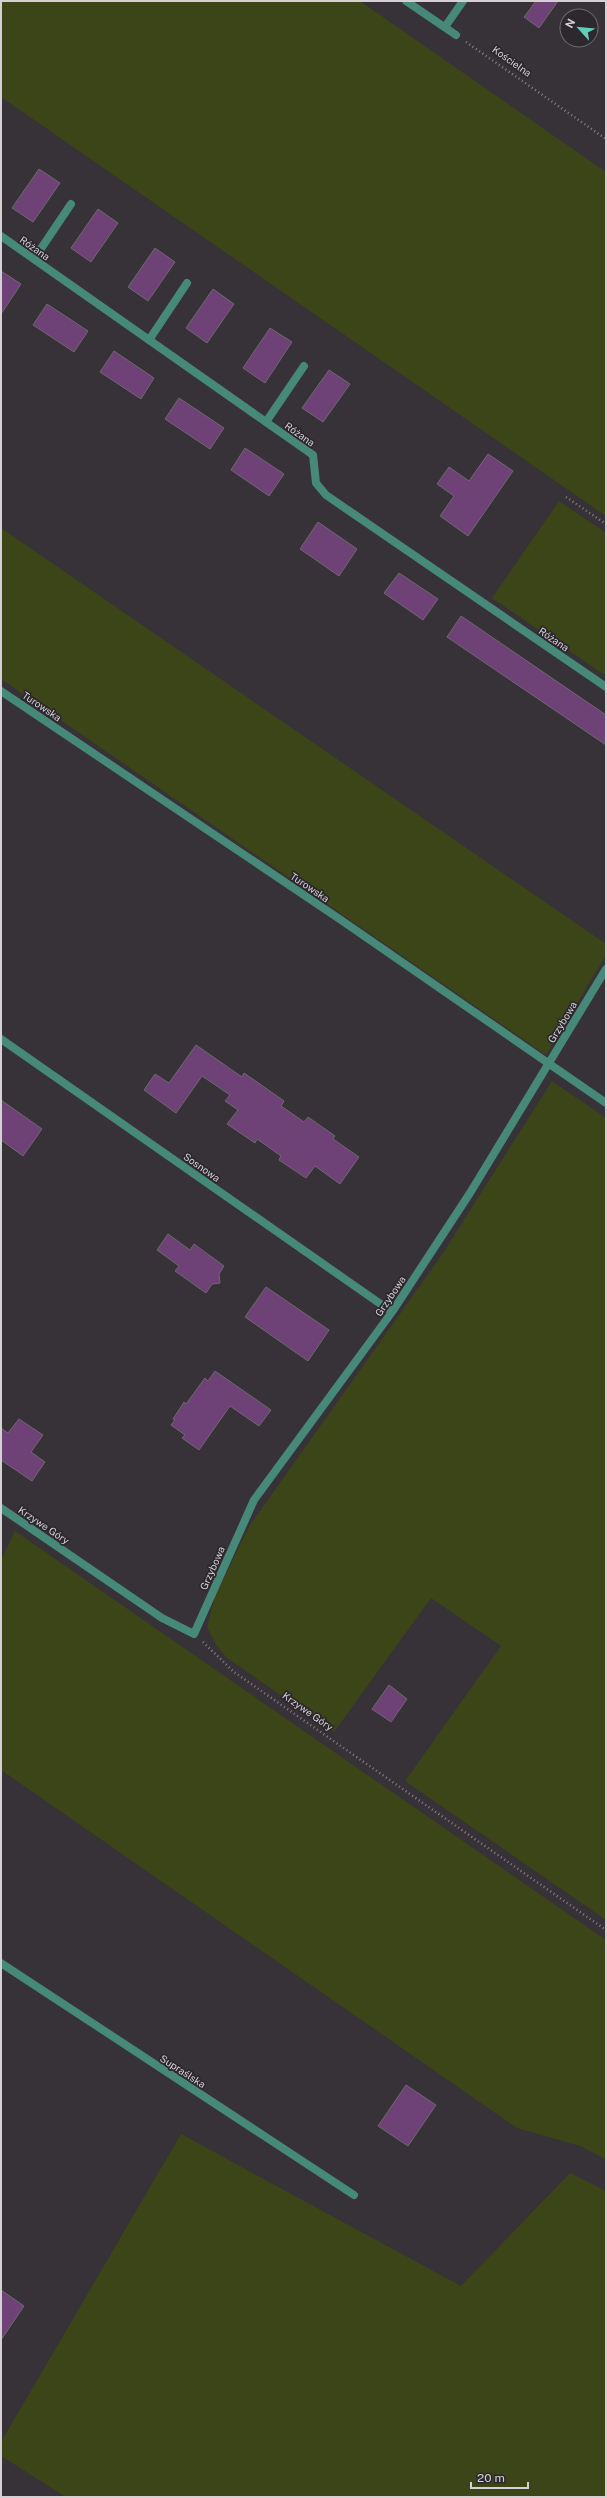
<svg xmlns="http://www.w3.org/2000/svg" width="607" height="2498" viewBox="0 0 607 2498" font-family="'Public Sans',sans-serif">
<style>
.green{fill:#3c4517}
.building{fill:#6e4177;stroke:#6f6970}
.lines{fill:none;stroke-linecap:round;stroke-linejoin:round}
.path{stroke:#868187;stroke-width:2.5;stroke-dasharray:1 3;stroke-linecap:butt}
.service{stroke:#478978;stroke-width:8}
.minor{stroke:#478978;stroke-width:8}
.labels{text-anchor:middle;stroke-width:3.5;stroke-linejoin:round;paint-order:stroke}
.street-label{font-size:10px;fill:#d4d0d4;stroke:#2d282e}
</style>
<rect width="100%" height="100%" fill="#373138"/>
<path class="green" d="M1,1H360L606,172V516L1,97Z
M559,501L606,533V676L492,598Z
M1,528L606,944V955L546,1055L1,679Z
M552,1081L606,1118V1920L405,1781L501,1646L431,1598L334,1732L227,1658L216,1645L207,1627L215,1596L250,1525L441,1256Z
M15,1531L606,1940V2159L580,2146L517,2128L1,1770V1560Z
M181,2134L461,2286L570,2173L606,2191V2497H66L1,2456V2442Z"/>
<path class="building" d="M536,1H558L539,28L524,17Z
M39,169L60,183L33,222L12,208Z
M98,209L118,223L91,262L71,248Z
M155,248L175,262L148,301L128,287Z
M1,271L21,284L1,314Z
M213,289L234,304L207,343L186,328Z
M47,304L88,331L74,352L33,325Z
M270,328L292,342L265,383L243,368Z
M114,351L154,378L141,399L100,372Z
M329,370L350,384L323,422L302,408Z
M179,398L224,428L210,449L165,419Z
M245,448L284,474L269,496L231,470Z
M488,454L513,471L468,536L440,516L454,496L437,484L449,467L469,481Z
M318,522L357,549L339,576L300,549Z
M399,573L438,599L423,620L384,593Z
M461,616L606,715V745L447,637Z
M196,1045L242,1077L244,1073L257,1082L284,1101L281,1106L304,1122L308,1117L335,1136L333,1139L359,1157L340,1184L315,1166L306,1178L279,1160L281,1156L257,1139L255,1143L227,1124L238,1110L225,1101L230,1095L202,1076L176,1113L144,1090L155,1074L169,1083Z
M1,1100L42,1129L23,1156L1,1140Z
M168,1234L190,1250L194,1244L224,1266L219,1274L220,1283L212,1284L206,1293L175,1271L179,1266L157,1250Z
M266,1287L329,1330L308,1361L245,1317Z
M215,1371L271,1410L259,1426L230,1406L199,1450L182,1438L185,1435L171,1425L175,1420L173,1419L184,1402L186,1404L205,1378L208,1381Z
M19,1419L43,1435L31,1452L45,1462L32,1481L1,1460V1428L8,1433Z
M389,1685L407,1699L391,1722L372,1709Z
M406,2085L436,2105L408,2146L378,2126Z
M1,2290L24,2306L1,2340Z"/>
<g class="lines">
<path class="path" d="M466,42L606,139
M566,497L606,524
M203,1642L234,1672L606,1930"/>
<path class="service" d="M445,27L463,1
M34,259L71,204
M149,340L187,283
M266,422L304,366"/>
<path class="minor" d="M406,1L456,35
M1,236L313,455L316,483L326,495L606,687
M1,691L341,920L606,1103
M1,1039L392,1312
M1,1508L162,1618L194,1634L254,1500L392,1312L470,1193L606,969
M1,1963L354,2195"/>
</g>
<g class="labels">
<g class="street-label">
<text transform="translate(512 61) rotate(35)" y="4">Kościelna</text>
<text transform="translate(35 248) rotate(35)" y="4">Różana</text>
<text transform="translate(300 434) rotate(35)" y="4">Różana</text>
<text transform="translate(554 639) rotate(34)" y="4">Różana</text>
<text transform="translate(42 706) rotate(34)" y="4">Turowska</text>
<text transform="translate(310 887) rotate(34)" y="4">Turowska</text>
<text transform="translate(562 1022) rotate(-59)" y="4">Grzybowa</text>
<text transform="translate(202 1167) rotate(35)" y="4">Sosnowa</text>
<text transform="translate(390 1296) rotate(-56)" y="4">Grzybowa</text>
<text transform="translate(44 1525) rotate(34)" y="4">Krzywe Góry</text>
<text transform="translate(212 1568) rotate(-66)" y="4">Grzybowa</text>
<text transform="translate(308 1711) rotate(35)" y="4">Krzywe Góry</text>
<text transform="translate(183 2071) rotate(33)" y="4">Supraślska</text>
</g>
</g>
<rect width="607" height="2498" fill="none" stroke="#d4d0d4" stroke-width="4"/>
<g transform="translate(579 28) rotate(297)"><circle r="19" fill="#2d282e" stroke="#706b70"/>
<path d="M0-3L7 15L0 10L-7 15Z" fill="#5eceb8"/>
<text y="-6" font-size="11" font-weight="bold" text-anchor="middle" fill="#d4d0d4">N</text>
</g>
<path d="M471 2482v6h57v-6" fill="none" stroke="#d4d0d4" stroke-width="2"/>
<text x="477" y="2482" font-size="12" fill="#d4d0d4" stroke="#2d282e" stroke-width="3" paint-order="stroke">20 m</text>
</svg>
